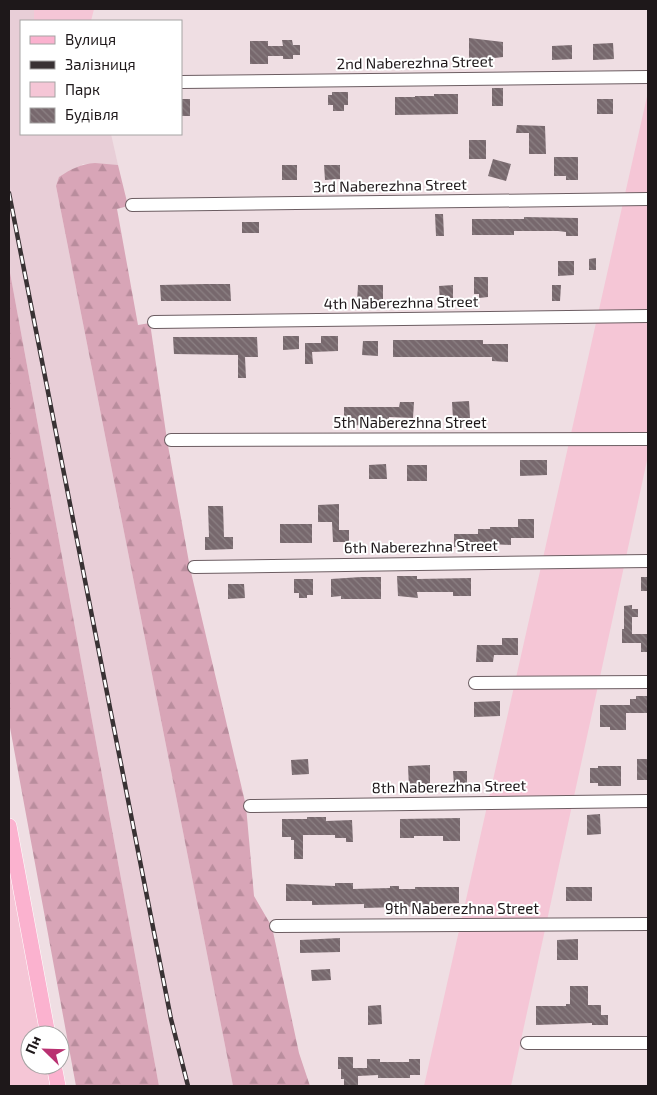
<svg xmlns="http://www.w3.org/2000/svg" width="657" height="1095" viewBox="0 0 657 1095" font-family="'Exo 2',sans-serif">
<style>
.built{fill:#e8ced7}
.green{fill:#f5c6d6}
.forest{fill:url(#forest-firs)}
.building{fill:url(#building-back-hatch)}
.lines{fill:none;stroke-linecap:round;stroke-linejoin:round}
.minor-casing{stroke:#6c5d62;stroke-width:14}
.major-casing{stroke:#fff;stroke-width:16}
.minor{stroke:#fff;stroke-width:12}
.major{stroke:#fbb2cf;stroke-width:15}
.rail-casing{stroke:#393234;stroke-width:4.5}
.rail{stroke:#fff;stroke-width:2.5;stroke-dasharray:8;stroke-linecap:butt}
.labels{text-anchor:middle;stroke-width:4;stroke-linejoin:round;paint-order:stroke}
.street-label{font-size:15px;fill:#1e181a;stroke:#fff}
</style>
<defs>
<pattern id="forest-firs" width="22" height="20" patternUnits="userSpaceOnUse" patternTransform="scale(1.25)"><rect width="22" height="20" fill="#d8a5b7"/><path d="M5 1l3.5 6h-7zM16 11l3.5 6h-7z" fill="#b98d9d"/></pattern>
<pattern id="building-back-hatch" width="6" height="6" patternUnits="userSpaceOnUse" patternTransform="scale(1.25)"><rect width="6" height="6" fill="#77686d"/><path d="M-1 5l2 2M0 0l6 6M5-1l2 2" fill="none" stroke="#8c8184"/></pattern>
</defs>
<rect width="100%" height="100%" fill="#efdee3"/>
<path class="built" d="M9,9H34V21H21V134H111L118,165L83,164L56,186L233,1086H159L9,267Z"/>
<path class="green" d="M34,9H94L91,21H34Z
M648,92V456L511,1086H424Z
M9,852L40,1035H30V1065H46L50,1086H16L9,1085Z"/>
<path class="forest" d="M95,163L118,165L128,206L117,209L138,325L150,323L167,440L190,568L246,806L254,896L272,927L299,1053L310,1086H233L56,186L59,177C71,169 81,164 95,163Z
M9,267L159,1086H76L9,722Z"/>
<path class="building" d="M469,38L503,42V57L469,61Z
M282,40H292L293,45H300V55H293V59H283V56H268V64H250V41H268V46H283Z
M613,43L614,59L593,60V44Z
M572,45V59L552,60V46Z
M492,88H503V106H492Z
M332,92H348V105H344V111H333V105H328V95H332Z
M434,94H458V114L395,115V97H415V96H434Z
M181,99H190V116H181Z
M597,99H613V114H597Z
M517,125L545,126L546,154H529V133H516Z
M469,140H486V159H469Z
M554,157H578V180H566V176H554Z
M493,159L511,164L506,181L488,176Z
M282,165H297V180H282Z
M324,165H340V179L325,180Z
M435,214H443L444,236H436Z
M524,217L578,218V236H566V232L558,231H514V235H472V219H524Z
M242,222H259V233H242Z
M596,258V270H589V259Z
M558,261H574V275L558,276Z
M474,277H488V297L479,298V294H474Z
M205,284H230L231,301H161L160,285Z
M358,285H383V302H357Z
M453,285V301L440,302L439,286Z
M552,285H561L560,301H552Z
M283,336H299V349L283,350Z
M321,336H338V351L312,352L313,364H305V343H321Z
M173,337H257L258,357H245L246,378H238V355L174,354Z
M393,340H483V344H508V362L492,361V357H393Z
M363,341H378V356L362,355Z
M469,401L470,418L453,419L452,402Z
M400,402H414L413,418L389,417V426L344,425V407H399Z
M520,460H547V475L520,476Z
M386,464L387,479H369V465Z
M407,465H427V481H407Z
M339,504V530H349V542H333L332,522H318V505Z
M208,506H223L224,537H233V549L205,550V537H209Z
M518,519H534V538H511V545L468,543V547H454V534H478V529H490V527H518Z
M280,524H312V543H280Z
M397,576H417V579L471,578V596H453V592H417L418,598L398,596Z
M361,577H381V599H341V596L331,597V579Z
M641,577H648V591H641Z
M294,579H313V595H307V598H299V593H294Z
M228,584H244L245,598L228,599Z
M632,605V609H638V617H632V634H648V652H641V643H622V629H624V606Z
M502,638H518V655H494L493,662H476L477,645H502Z
M636,696H648V713H626V730H610V727H600V705H630V699H636Z
M500,701V716L474,717V702Z
M308,759L309,774L292,775L291,760Z
M637,759H648V780H637Z
M430,765V788H409L408,766Z
M598,766H621V786H598V783H590V768H598Z
M453,771H467V785H454Z
M600,814L601,834L587,835V815Z
M307,817H326V821L352,820L353,842H346V838H335V835H303V859H294V840H291V837H282V819H307Z
M460,818V841H443V836H414V838H400V819Z
M335,883H353V889L390,888V886H399V889H415V887H459V903L434,904V906L364,908V904L312,905V901H286V884L335,886Z
M566,887H592V901H566Z
M340,938V952L300,953V940Z
M578,939V960H557V940Z
M330,969L331,980L312,981L311,970Z
M570,986H588V1005H601V1015H608V1025H592V1023L536,1025V1006H566V1004H570Z
M381,1005L382,1024L368,1025V1006Z
M338,1057H353V1068H367V1059H380V1062H409V1059H420V1075H410V1078H378V1075L358,1076V1086H344V1079H341V1069H338Z"/>
<g class="lines">
<g class="minor-casing">
<path id="minor" d="M181,82L648,77
M132,205L648,199
M154,322L648,316
M171,440L648,439
M194,567L648,561
M475,683L648,682
M250,806L648,801
M276,926L648,924
M527,1043H648"/>
</g>
<g class="major-casing">
<path id="major" d="M9,826L48,1035
M54,1065L58,1086"/>
</g>
<use href="#minor" class="minor"/>
<use href="#major" class="major"/>
<g class="rail-casing">
<path id="rail" d="M9,193L171,1019L188,1086"/>
</g>
<use href="#rail" class="rail"/>
</g>
<g class="labels">
<g class="street-label">
<text transform="translate(415 63) rotate(-1)" y="5">2nd Naberezhna Street</text>
<text transform="translate(390 186) rotate(-1)" y="5">3rd Naberezhna Street</text>
<text transform="translate(401 303) rotate(-1)" y="5">4th Naberezhna Street</text>
<text x="410" y="428">5th Naberezhna Street</text>
<text transform="translate(421 547) rotate(-1)" y="5">6th Naberezhna Street</text>
<text transform="translate(449 787) rotate(-1)" y="5">8th Naberezhna Street</text>
<text x="462" y="914">9th Naberezhna Street</text>
</g>
</g>
<rect width="657" height="1095" fill="none" stroke="#1e181a" stroke-width="20"/>
<rect x="20" y="20" width="162" height="115" fill="#ffffff" stroke="#a5a3a3"/>
<rect x="30" y="36" width="25" height="8" fill="#fbb2cf" stroke="#a5a3a3"/>
<text x="65" y="45" font-size="15" fill="#1e181a">Вулиця</text>
<rect x="30" y="61" width="25" height="8" fill="#393234" stroke="#a5a3a3"/>
<text x="65" y="70" font-size="15" fill="#1e181a">Залізниця</text>
<rect x="30" y="82" width="25" height="15" fill="#f5c6d6" stroke="#a5a3a3"/>
<text x="65" y="95" font-size="15" fill="#1e181a">Парк</text>
<rect x="30" y="108" width="25" height="15" fill="url(#building-back-hatch)" stroke="#a5a3a3"/>
<text x="65" y="120" font-size="15" fill="#1e181a">Будівля</text>
<g transform="translate(45 1050) rotate(293)"><circle r="24" fill="#ffffff" stroke="#a5a3a3"/>
<path d="M0-4L9 19L0 12L-9 19Z" fill="#b93171"/>
<text y="-8" font-size="14" font-weight="bold" text-anchor="middle" fill="#1e181a">Пн</text>
</g>
</svg>
